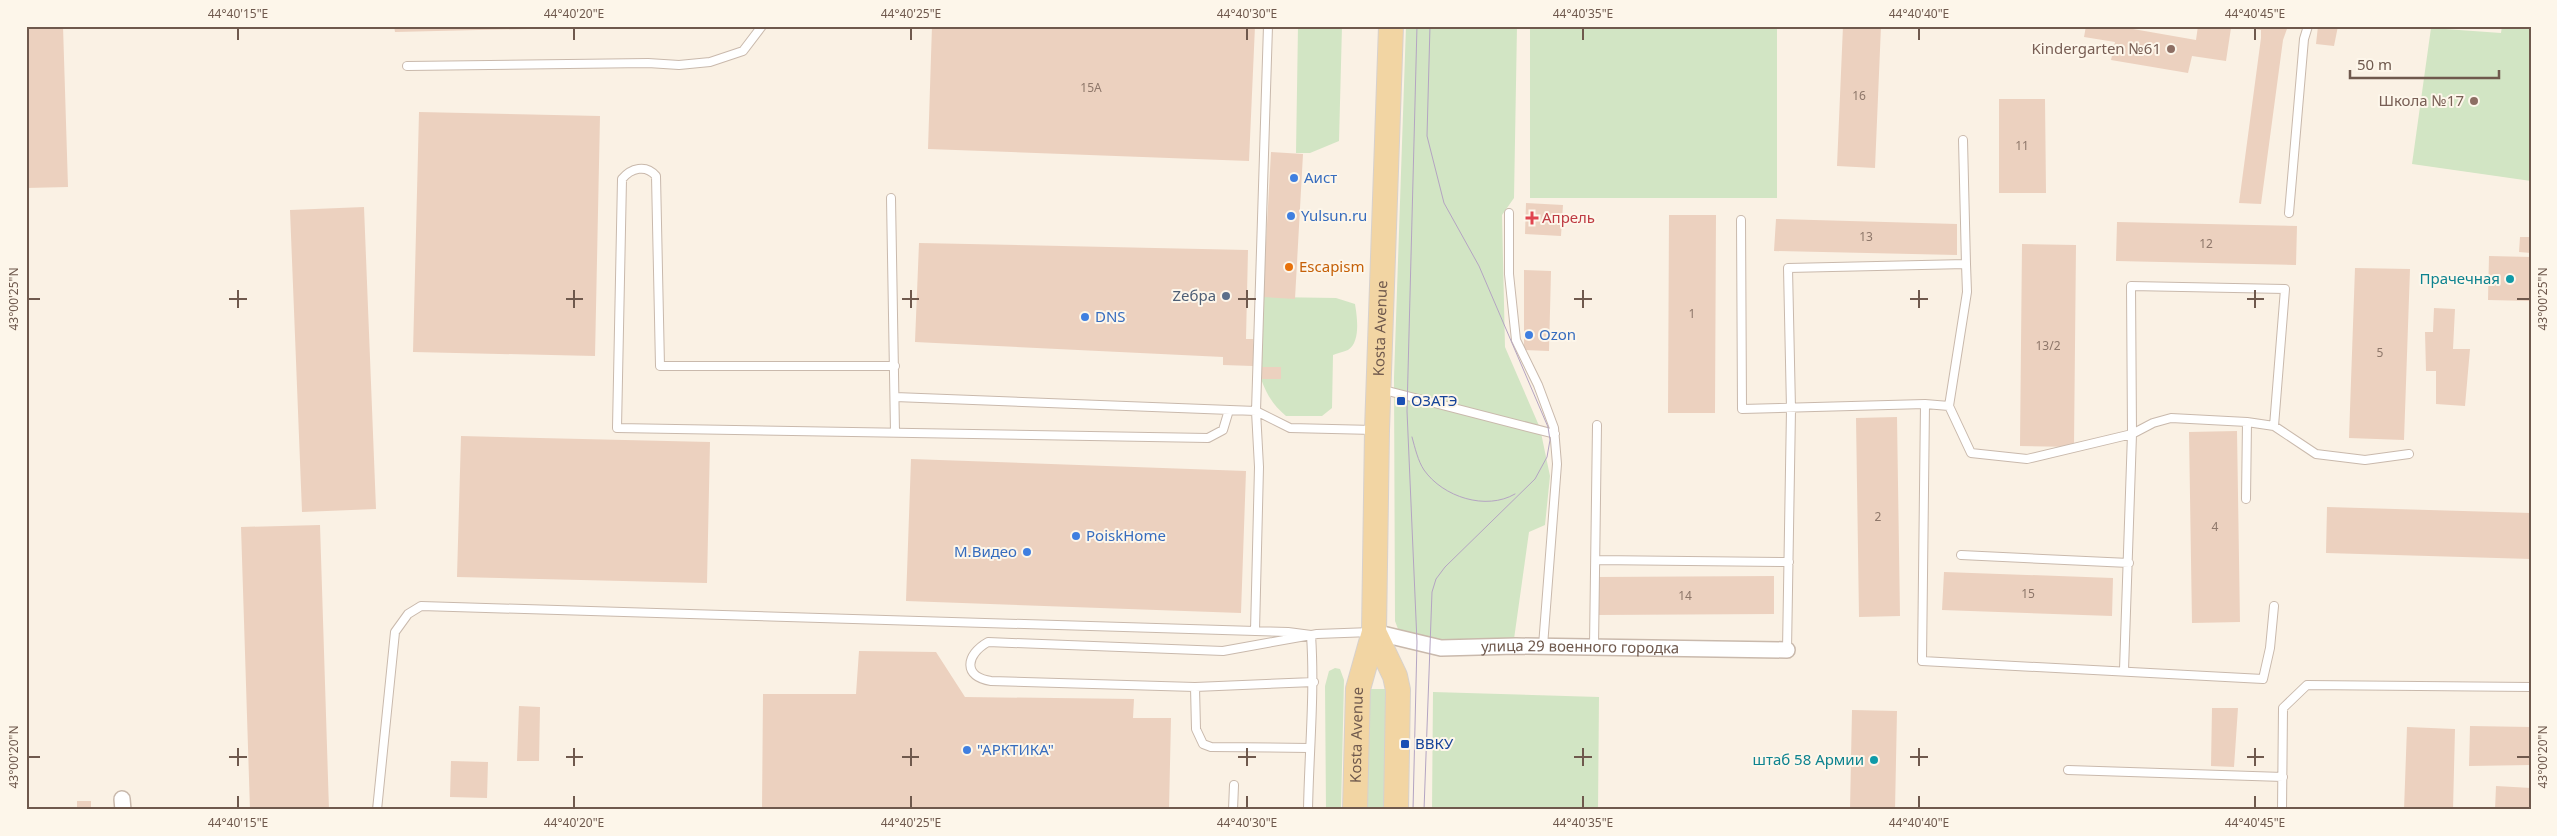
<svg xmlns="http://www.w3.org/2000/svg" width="2557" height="836" viewBox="0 0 2557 836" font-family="'Noto Sans',sans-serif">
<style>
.green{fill:#d2e5c4}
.building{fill:#ecd1bf}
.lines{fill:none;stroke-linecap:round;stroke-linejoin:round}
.service-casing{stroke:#c9b9ac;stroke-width:10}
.minor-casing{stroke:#c9b9ac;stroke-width:18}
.primary-casing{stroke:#d7d1cd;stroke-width:26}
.service{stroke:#fff;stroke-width:8}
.minor{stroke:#fff;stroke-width:15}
.primary{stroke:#f2d5a3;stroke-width:24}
.tram{stroke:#b4a4c2;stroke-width:1}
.ticks{fill:none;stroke:#6f594d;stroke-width:2}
.education-dot{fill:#8d6e63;stroke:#fdf6ea;stroke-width:2}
.shop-dot{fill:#3f7fe0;stroke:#fdf6ea;stroke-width:2}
.health-dot{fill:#e0444e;stroke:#fdf6ea;stroke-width:2}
.food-dot{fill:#e8710a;stroke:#fdf6ea;stroke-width:2}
.culture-dot{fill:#0f9aa8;stroke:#fdf6ea;stroke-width:2}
.service-dot{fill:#5c6f8a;stroke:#fdf6ea;stroke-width:2}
.transit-dot{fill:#1a4fb4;stroke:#fdf6ea;stroke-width:2}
.labels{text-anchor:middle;stroke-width:4;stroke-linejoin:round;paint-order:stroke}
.number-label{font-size:12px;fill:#8e776a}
.education-label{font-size:15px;fill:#785e54;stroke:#fdf6ea;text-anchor:end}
.shop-label{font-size:15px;fill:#366cbe;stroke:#fdf6ea;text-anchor:start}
.health-label{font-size:15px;fill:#be3a42;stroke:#fdf6ea;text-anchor:start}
.food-label{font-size:15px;fill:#c56008;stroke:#fdf6ea;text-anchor:start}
.culture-label{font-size:15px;fill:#0d838f;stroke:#fdf6ea;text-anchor:end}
.service-label{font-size:15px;fill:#4e5e75;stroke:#fdf6ea;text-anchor:end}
.street-label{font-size:15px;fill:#6f594d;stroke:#fdf6ea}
.transit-label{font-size:15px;fill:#164399;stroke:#fdf6ea;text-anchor:start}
.neatline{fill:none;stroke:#6f594d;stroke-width:2}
.ticks-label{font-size:12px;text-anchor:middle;fill:#6f594d}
</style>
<rect width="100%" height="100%" fill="#faf1e4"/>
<path class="green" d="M1298,26H1342L1339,141L1310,153H1296Z
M1406,26H1517L1514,198L1502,215L1505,347L1540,428L1550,476L1545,525L1529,532L1514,639L1447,643L1428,640L1398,629L1395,621L1394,378Z
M1530,26H1777V198H1530Z
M2502,26H2531V181L2412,164L2431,28L2501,33Z
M1263,297L1336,298L1355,304C1357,316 1361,342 1348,350C1344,352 1337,353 1333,355L1332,408L1322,416H1286C1273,405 1267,395 1261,379H1281V367H1261Z
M1335,668L1340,669L1344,680L1341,810H1326L1325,686L1329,671Z
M1370,689H1388L1385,810H1366Z
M1433,692L1599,697L1598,810H1432Z"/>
<path class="building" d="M26,26H63L68,187L26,188Z
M394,26H568V28L395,32Z
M932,26H1255L1249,161L928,149Z
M1843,26H1881L1875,168L1837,166Z
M2086,26H2116L2196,40L2198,26L2231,28L2226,61L2192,56L2188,73L2111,60L2115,42L2084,37Z
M2255,26H2288L2283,40L2261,204L2239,203L2261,38V30L2255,29Z
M2318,26H2338L2334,46L2316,44Z
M1999,99H2045L2046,193H1999Z
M419,112L600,116L595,356L413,352Z
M1271,152L1303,154L1295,299L1263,297Z
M1526,203L1563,205L1561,236L1525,234Z
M364,207L376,509L302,512L290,210Z
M1669,215H1716L1715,413H1668Z
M1776,219L1957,224V255L1774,251Z
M2117,222L2297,226L2296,265L2116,261Z
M2520,237H2531V253L2519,252Z
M919,243L1248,250L1246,339H1253V366L1223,365V357L915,342Z
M2022,244L2076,245L2074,447L2020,446Z
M2489,256L2531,257V301L2488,300Z
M2355,268L2410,269L2404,440L2349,438Z
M1524,270L1551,271L1549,351L1524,350Z
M2434,308L2455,309L2453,349H2470L2465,406L2436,404V371H2426L2425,332H2433Z
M1261,367H1281V379H1261Z
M1897,417L1900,616L1859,617L1856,418Z
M2237,431L2240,622L2192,623L2189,432Z
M461,436L710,442L707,583L457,577Z
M911,459L1246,471L1241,613L906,601Z
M2327,507L2531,513V559L2326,553Z
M320,525L329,810H250L241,527Z
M1944,572L2113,578L2112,616L1942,610Z
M1774,576V614L1597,615V577Z
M859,651L936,652L965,697L1134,699L1133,718H1171L1169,810H762L763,694H856Z
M519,706L540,707L539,761H517Z
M2212,708H2238L2234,767L2211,766Z
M1852,710L1897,711L1895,810H1850Z
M2470,726L2531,727V765L2469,766Z
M2407,727L2455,729L2453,810H2404Z
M451,761L488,762L487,798L450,797Z
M2496,786L2531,788V810H2495Z
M77,801H91V810H77Z"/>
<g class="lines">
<g class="service-casing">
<path id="service" d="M407,66L648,63L679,65L710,62L743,51L762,26
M891,198L895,432
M1509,213V274L1516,340L1538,385L1554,428L1557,464L1543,646
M2289,213L2304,39L2308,26
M1741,220L1742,409L1925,404L1949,406
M1966,264L1967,292L1949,406L1971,453L2027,459L2132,434L2131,286L2285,289L2274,426
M895,366H660L656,176C646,164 631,168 622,179L617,428L1208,438L1223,430L1229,410
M1380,389L1555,434
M895,397L1256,411L1290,428L1374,430
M1925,404L1922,661L2263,679L2270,648L2274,606
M2246,499L2247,422
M1961,555L2129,563
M1596,560L1789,562
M1255,631L1259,467L1256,411L1268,26
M1594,646L1597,425
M1787,650L1791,409L1788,268L1966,264L1963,140
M2124,670L2132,434L2153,423L2171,418L2247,422L2274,426L2316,454L2365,460L2409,454
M1314,682L1195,687L991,681C963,677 965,655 988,642L1223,651L1317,634L1371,632
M1195,687L1196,729L1203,744L1211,747L1309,748
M2068,770L2283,777
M377,810L395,632L408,614L421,606L1288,632L1311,635
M1233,810L1234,785
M1308,810C1309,751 1315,693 1311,635
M2282,810L2283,708L2307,685L2531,687"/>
</g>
<g class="minor-casing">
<g id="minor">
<path id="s1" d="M1374,632L1441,648L1516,646L1787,650"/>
<path d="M122,799L123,810"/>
</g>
</g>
<g class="primary-casing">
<g id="primary">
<path d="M1374,632L1395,676L1398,690L1396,810"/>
<path id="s2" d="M1355,810L1358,689L1374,632L1377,430L1391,26"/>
</g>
</g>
<use href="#service" class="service"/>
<use href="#minor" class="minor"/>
<use href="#primary" class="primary"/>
<path class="tram" d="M1412,437C1415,448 1418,461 1424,470C1443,497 1486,511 1515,494
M1413,810L1417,642L1407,411L1417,26
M1424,810L1432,592L1436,579L1445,567L1535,479L1547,457L1550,440L1548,427L1479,266L1444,203L1427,136L1430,26"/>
</g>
<path class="ticks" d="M238,28V40M574,28V40M911,28V40M1247,28V40M1583,28V40M1919,28V40M2255,28V40M238,290V308M574,290V308M911,290V308M1247,290V308M1583,290V308M1919,290V308M2255,290V308M28,299H40M229,299H247M566,299H583M902,299H919M1238,299H1256M1574,299H1592M1910,299H1928M2247,299H2264M2517,299H2530M238,748V766M574,748V766M911,748V766M1247,748V766M1583,748V766M1919,748V766M2255,748V766M28,757H40M229,757H247M566,757H583M902,757H919M1238,757H1256M1574,757H1592M1910,757H1928M2247,757H2264M2517,757H2530M238,796V808M574,796V808M911,796V808M1247,796V808M1583,796V808M1919,796V808M2255,796V808"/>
<g class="education-dot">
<circle cx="2171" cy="49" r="5"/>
<circle cx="2474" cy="101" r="5"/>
</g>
<g class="shop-dot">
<circle cx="1294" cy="178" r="5"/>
<circle cx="1291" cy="216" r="5"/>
<circle cx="1085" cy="317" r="5"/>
<circle cx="1529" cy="335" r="5"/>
<circle cx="1076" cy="536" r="5"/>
<circle cx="1027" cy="552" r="5"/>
<circle cx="967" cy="750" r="5"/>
</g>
<path class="health-dot" d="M1529.5 210.5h5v5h5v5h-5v5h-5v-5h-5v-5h5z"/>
<circle class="food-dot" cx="1289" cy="267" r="5"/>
<g class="culture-dot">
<circle cx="2510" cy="279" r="5"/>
<circle cx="1874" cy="760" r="5"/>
</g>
<circle class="service-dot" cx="1226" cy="296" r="5"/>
<g class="transit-dot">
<rect x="1396" y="396" width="10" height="10" rx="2.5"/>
<rect x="1400" y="739" width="10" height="10" rx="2.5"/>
</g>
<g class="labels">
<g class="number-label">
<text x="1091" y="92">15А</text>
<text x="1859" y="100">16</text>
<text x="2022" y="150">11</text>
<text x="1866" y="241">13</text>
<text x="2206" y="248">12</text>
<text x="1692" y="318">1</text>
<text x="2048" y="350">13/2</text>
<text x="2380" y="357">5</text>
<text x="1878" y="521">2</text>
<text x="2215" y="531">4</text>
<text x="2028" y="598">15</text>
<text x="1685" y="600">14</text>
</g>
<g class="education-label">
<text x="2161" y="54">Kindergarten №61</text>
<text x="2464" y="106">Школа №17</text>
</g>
<g class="shop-label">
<text x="1304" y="183">Аист</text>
<text x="1301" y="221">Yulsun.ru</text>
<text x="1095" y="322">DNS</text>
<text x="1539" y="340">Ozon</text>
<text x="1086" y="541">PoiskHome</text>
<text x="1017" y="557" text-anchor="end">M.Видео</text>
<text x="977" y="755">"АРКТИКА"</text>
</g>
<g class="health-label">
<text x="1542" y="223">Апрель</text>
</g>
<g class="food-label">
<text x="1299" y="272">Escapism</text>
</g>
<g class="culture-label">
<text x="2500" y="284">Прачечная</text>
<text x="1864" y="765">штаб 58 Армии</text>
</g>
<g class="service-label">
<text x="1216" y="301">Zeбра</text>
</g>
<g class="street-label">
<text dy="5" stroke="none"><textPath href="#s2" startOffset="484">Kosta Avenue</textPath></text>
<text dy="5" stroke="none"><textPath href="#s1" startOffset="208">улица 29 военного городка</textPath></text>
<text dy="5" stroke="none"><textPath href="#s2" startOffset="75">Kosta Avenue</textPath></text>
</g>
<g class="transit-label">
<text x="1411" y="406">ОЗАТЭ</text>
<text x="1415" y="749">ВВКУ</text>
</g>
</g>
<rect width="2557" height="836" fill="none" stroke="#fdf6ea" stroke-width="55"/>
<path d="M2350 70v8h149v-8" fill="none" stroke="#6f594d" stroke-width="2.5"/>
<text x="2357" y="70" font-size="15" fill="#6f594d" stroke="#fdf6ea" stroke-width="4" paint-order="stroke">50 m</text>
<rect x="28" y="28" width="2502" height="780" class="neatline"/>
<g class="ticks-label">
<text x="238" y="18">44°40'15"E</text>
<text x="574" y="18">44°40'20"E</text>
<text x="911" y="18">44°40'25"E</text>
<text x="1247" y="18">44°40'30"E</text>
<text x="1583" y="18">44°40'35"E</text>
<text x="1919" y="18">44°40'40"E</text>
<text x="2255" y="18">44°40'45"E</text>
<text transform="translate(14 299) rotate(-90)" y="4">43°00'25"N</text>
<text transform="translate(2543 299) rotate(-90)" y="4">43°00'25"N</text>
<text transform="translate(14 757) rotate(-90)" y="4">43°00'20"N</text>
<text transform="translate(2543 757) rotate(-90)" y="4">43°00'20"N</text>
<text x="238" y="827">44°40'15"E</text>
<text x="574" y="827">44°40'20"E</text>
<text x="911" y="827">44°40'25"E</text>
<text x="1247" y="827">44°40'30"E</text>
<text x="1583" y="827">44°40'35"E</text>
<text x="1919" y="827">44°40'40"E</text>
<text x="2255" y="827">44°40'45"E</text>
</g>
</svg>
